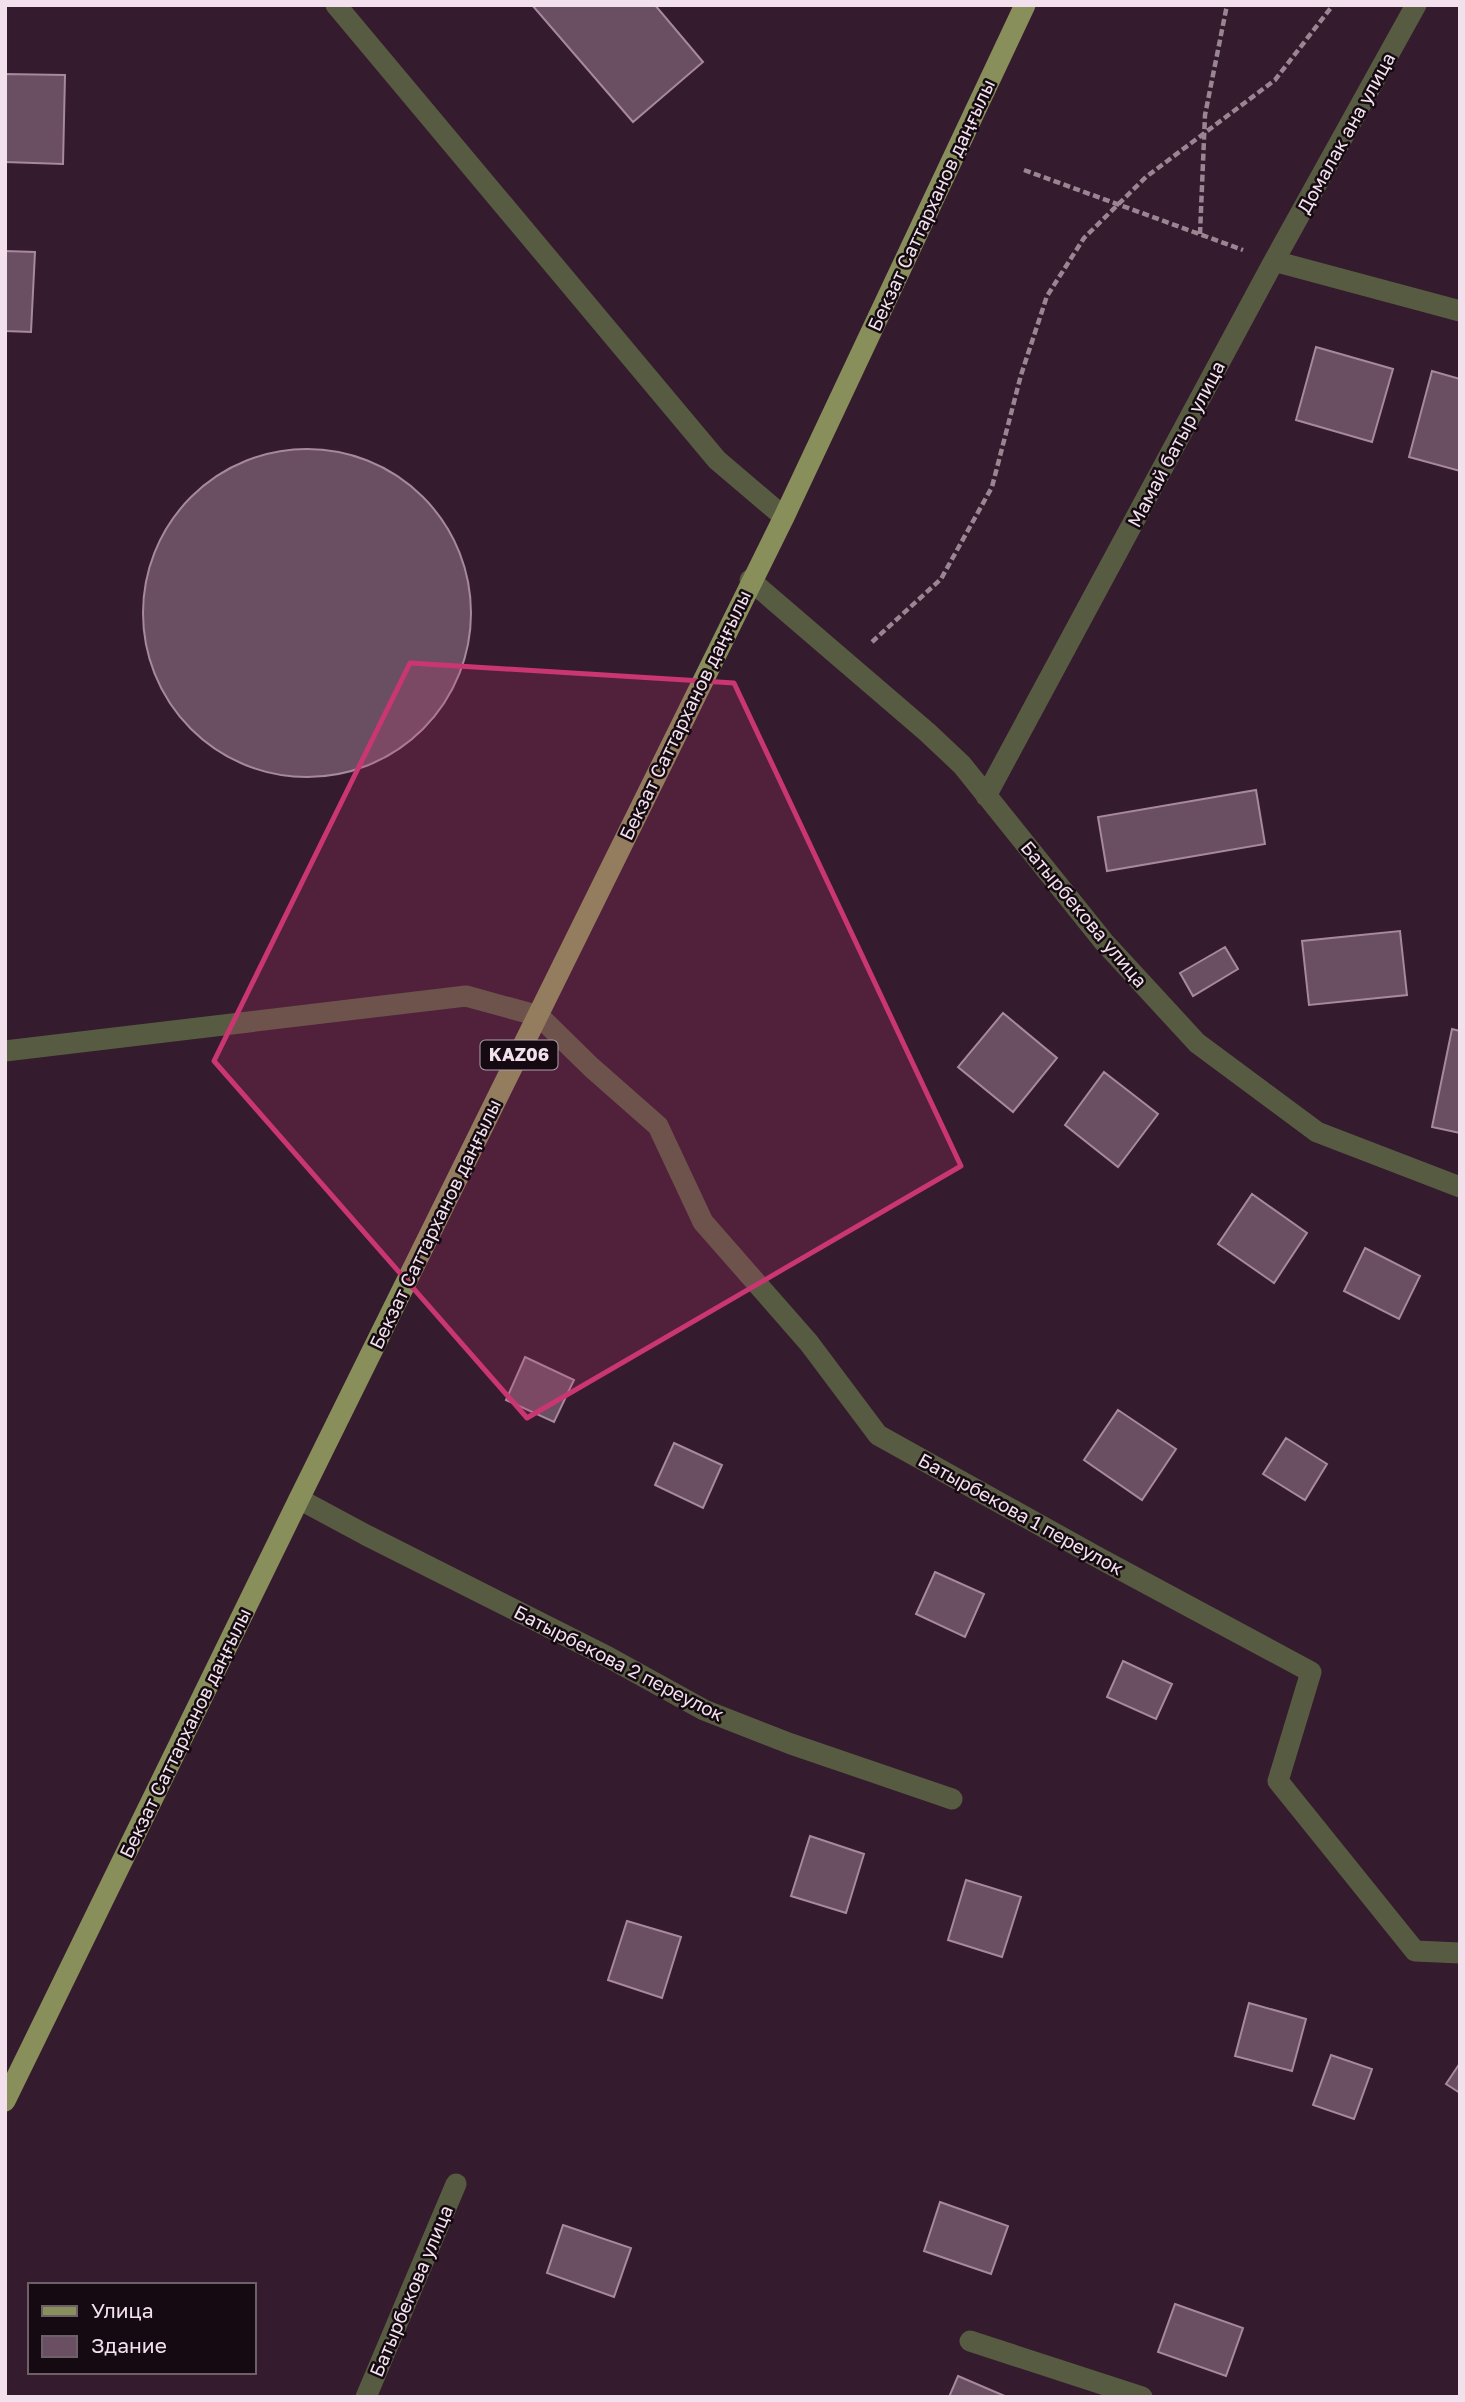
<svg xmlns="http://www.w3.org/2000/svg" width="1465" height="2402" viewBox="0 0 1465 2402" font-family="'Golos Text',sans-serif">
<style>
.building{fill:#6a4e62;stroke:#a7889e;stroke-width:2}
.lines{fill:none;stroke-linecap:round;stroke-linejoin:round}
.path{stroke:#9a8593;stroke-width:4.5;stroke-dasharray:7 3.5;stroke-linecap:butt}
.street{stroke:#575b41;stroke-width:21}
.primary{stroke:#888f5a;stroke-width:21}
.marked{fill:#c93671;fill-opacity:0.2;stroke:#c93671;stroke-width:5;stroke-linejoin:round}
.labels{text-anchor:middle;stroke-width:5;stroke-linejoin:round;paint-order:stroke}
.shield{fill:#150a12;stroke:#b0a0ab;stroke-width:2}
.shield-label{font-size:18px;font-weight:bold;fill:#f2e1ec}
.street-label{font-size:19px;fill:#f2e1ec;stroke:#150a12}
</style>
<rect width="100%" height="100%" fill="#341b2d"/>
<path class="building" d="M532,5H655L703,62L633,122Z
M5,74L65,75L63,164L5,162Z
M5,251L35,252L31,332L5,331Z
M1316,347L1393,369L1372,442L1296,420Z
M1432,371L1460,379V471L1409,457Z
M143 613a164 164 0 1 1 328 0a164 164 0 1 1-328 0Z
M1256,790L1265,844L1107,871L1098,817Z
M1400,931L1407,995L1309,1005L1302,941Z
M1225,947L1238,969L1193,996L1180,973Z
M1003,1013L1057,1058L1013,1112L958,1067Z
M1452,1029L1460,1031V1133L1432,1127Z
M1104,1072L1158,1114L1118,1167L1065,1125Z
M1252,1194L1307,1233L1274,1283L1218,1244Z
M1365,1248L1420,1276L1399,1319L1344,1291Z
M525,1357L574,1380L554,1422L506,1400Z
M1118,1410L1176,1449L1142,1500L1084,1460Z
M1286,1438L1327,1464L1305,1500L1263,1474Z
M674,1443L722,1465L703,1508L655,1485Z
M935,1572L984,1594L965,1637L916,1614Z
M1123,1661L1172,1684L1156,1719L1107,1697Z
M810,1836L864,1854L846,1913L791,1896Z
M966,1880L1021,1897L1002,1957L948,1940Z
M627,1921L681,1937L662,1998L608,1980Z
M1249,2003L1306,2019L1292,2071L1235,2056Z
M1331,2055L1372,2069L1354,2119L1313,2105Z
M1460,2063V2093L1446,2084Z
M940,2202L1008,2226L991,2274L924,2251Z
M563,2225L631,2248L614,2297L547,2273Z
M1175,2304L1243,2328L1226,2376L1158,2352Z
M958,2376L1007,2397H949Z"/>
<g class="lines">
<path class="path" d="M1024,170L1243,250
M1200,234L1205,115L1227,5
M872,642L941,579L992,487L1021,375L1047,296L1084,238L1146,177L1275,80L1333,5"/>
<path class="street" d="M336,5L717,460L784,517
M1274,261L1416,5
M750,580L927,732L962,765L1104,942L1197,1043L1317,1132L1460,1187
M986,796L1274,261L1460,311
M5,1051L466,996L539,1016L591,1067L658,1126L703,1222L809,1343L878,1435L1099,1558L1311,1672L1278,1781L1415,1951L1460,1953
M299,1499L366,1535L608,1657L704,1710L791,1744L952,1799
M970,2341L1142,2397
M366,2397L456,2184"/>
<path class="primary" d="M5,2101L299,1499L784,517L1025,5"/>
</g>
<path class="marked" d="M410,663L734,683L961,1166L527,1418L214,1061Z"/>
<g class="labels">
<rect class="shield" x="480.5" y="1040.5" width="77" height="29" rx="5"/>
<g class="shield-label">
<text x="519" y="1061">KАZ06</text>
</g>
<g class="street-label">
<text transform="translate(1346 133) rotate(-61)" y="7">Домалак ана улица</text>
<text transform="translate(931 205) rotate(-65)" y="7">Бекзат Саттарханов даңғылы</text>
<text transform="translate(1176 444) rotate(-62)" y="7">Мамай батыр улица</text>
<text transform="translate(685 715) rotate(-64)" y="7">Бекзат Саттарханов даңғылы</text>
<text transform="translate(1084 914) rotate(50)" y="7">Батырбекова улица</text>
<text transform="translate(435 1224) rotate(-64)" y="7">Бекзат Саттарханов даңғылы</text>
<text transform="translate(1021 1514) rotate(29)" y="7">Батырбекова 1 переулок</text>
<text transform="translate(619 1663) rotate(27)" y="7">Батырбекова 2 переулок</text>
<text transform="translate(185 1733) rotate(-64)" y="7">Бекзат Саттарханов даңғылы</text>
<text transform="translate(411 2291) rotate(-67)" y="7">Батырбекова улица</text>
</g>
</g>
<rect width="1465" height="2402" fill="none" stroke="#f2e1ec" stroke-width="14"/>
<rect x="28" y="2283" width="228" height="91" fill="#150a12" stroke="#6d6069" stroke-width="2"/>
<rect x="42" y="2306" width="35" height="10" fill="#888f5a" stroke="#6d6069" stroke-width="2"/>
<text x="91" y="2318" font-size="21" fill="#f2e1ec">Улица</text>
<rect x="42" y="2336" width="35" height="21" fill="#6a4e62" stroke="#6d6069" stroke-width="2"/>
<text x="91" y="2353" font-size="21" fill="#f2e1ec">Здание</text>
</svg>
